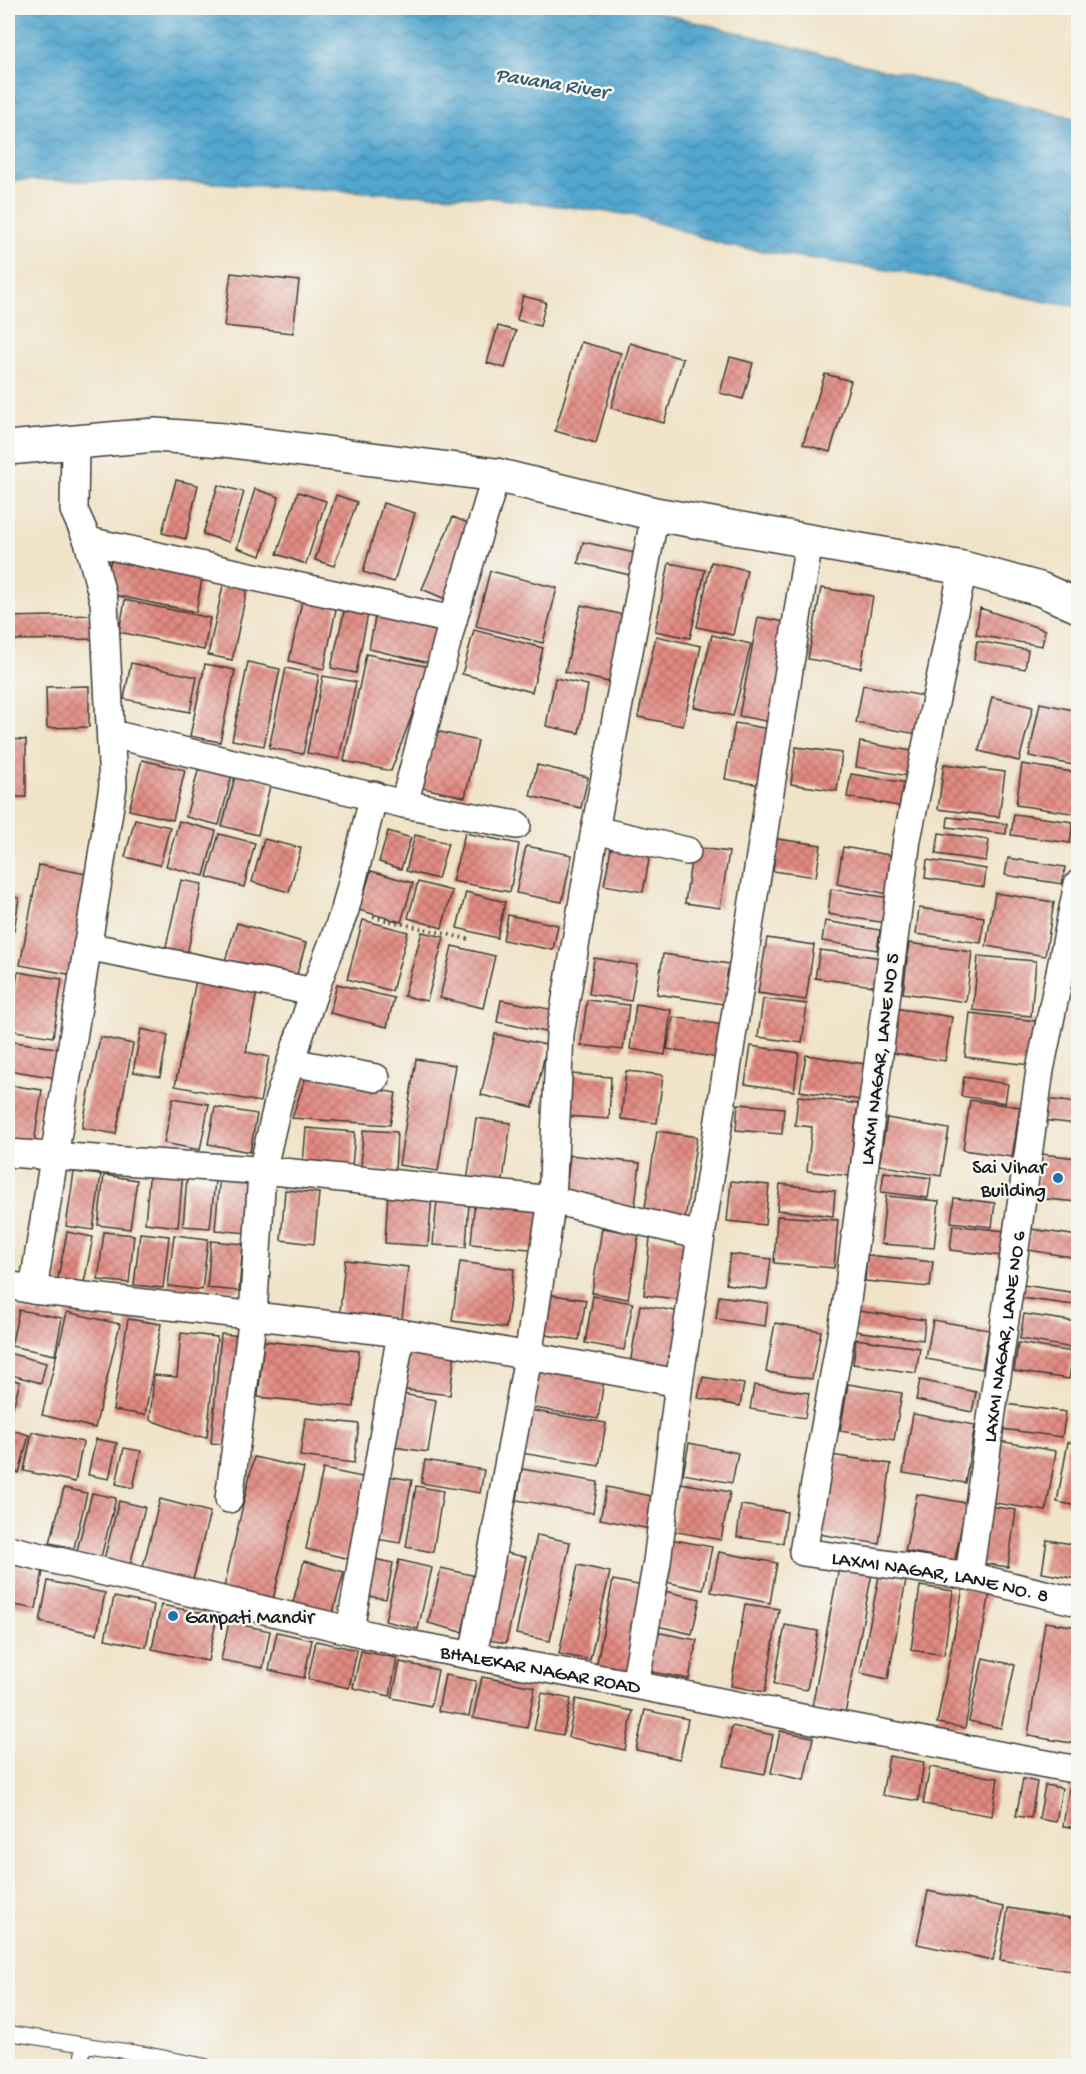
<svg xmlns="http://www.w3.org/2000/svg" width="1086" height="2074" viewBox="0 0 1086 2074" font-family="'Gochi Hand',sans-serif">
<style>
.water{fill:url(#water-waves);stroke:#386175;stroke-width:1.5}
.building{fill:url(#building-cross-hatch)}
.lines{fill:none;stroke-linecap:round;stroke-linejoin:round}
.lane-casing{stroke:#3c3a36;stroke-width:16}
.street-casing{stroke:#3c3a36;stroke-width:30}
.secondary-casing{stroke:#3c3a36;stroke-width:36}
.path{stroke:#3c3a36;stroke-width:4;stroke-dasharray:1.5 4.5;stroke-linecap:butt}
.lane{stroke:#fff;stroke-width:14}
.street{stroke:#fff;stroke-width:27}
.secondary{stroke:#fff;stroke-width:33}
.poi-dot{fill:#1f6fb2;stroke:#f6f6f2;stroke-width:2}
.labels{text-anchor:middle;stroke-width:5;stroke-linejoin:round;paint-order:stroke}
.street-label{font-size:20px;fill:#1c1c1c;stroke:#f6f6f2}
.poi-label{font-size:20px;fill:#1c1c1c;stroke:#f6f6f2;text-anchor:end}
.water-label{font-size:21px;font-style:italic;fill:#355a6c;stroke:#f6f6f2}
</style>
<defs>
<pattern id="water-waves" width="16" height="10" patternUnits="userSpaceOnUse" patternTransform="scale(1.5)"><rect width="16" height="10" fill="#53a6ce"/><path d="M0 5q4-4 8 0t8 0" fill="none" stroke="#4486a6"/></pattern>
<pattern id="building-cross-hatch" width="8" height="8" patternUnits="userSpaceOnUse" patternTransform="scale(1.5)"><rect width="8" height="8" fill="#e28a81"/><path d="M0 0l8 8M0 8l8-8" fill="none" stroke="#b67069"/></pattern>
</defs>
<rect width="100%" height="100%" fill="#f6f6f2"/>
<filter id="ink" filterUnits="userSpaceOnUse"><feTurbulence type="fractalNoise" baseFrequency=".0167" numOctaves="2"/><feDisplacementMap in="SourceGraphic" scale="12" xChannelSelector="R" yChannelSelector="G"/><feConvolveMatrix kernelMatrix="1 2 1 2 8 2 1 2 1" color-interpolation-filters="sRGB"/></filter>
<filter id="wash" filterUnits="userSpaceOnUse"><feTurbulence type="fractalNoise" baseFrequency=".008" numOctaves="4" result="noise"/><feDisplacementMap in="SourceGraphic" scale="24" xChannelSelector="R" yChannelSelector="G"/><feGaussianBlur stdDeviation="1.35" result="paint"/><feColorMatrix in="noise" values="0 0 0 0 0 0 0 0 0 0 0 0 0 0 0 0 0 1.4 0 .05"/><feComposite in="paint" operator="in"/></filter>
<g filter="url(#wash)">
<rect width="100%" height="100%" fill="#f0e3c7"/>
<path class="water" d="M8,8H641L1078,119V306L1052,303L914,274L729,246L633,215L487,197L383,193L202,182L8,180Z"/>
<g id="blocks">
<path class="building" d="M231,273L299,281L293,333L224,326Z
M523,296L546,302L540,326L517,320Z
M498,326L516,331L505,368L487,363Z
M581,342L621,353L596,443L555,431Z
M630,343L683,359L664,423L611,408Z
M730,357L753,363L743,399L720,393Z
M825,374L851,381L830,452L803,444Z
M176,480L198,485L186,539L162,533Z
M218,485L244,492L229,542L203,534Z
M255,489L279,497L261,556L237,548Z
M298,492L326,501L306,564L277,554Z
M336,495L357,502L334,566L315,560Z
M383,503L415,513L394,582L363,572Z
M453,517L477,527L445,599L422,589Z
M583,542L635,553L630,575L578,563Z
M113,550L204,568L196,612L104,593Z
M711,562L747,570L733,635L697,627Z
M669,563L705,570L690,638L655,631Z
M490,571L557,588L543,643L476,626Z
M225,576L249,580L232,660L208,655Z
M821,588L873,596L861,668L808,659Z
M304,592L338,599L324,669L289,661Z
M347,599L370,604L356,673L331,668Z
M125,600L210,618L204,650L119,632Z
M581,605L624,615L609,682L565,672Z
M377,607L443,621L434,664L369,649Z
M980,608L1045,630L1042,646L976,635Z
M100,615L101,639L8,640V617Z
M758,617L790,623L771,722L739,716Z
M474,630L543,648L532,692L462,674Z
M712,635L751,644L733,716L694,707Z
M656,636L701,646L683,726L638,717Z
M977,641L1028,650L1025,669L974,660Z
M366,654L430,667L391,771L344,761Z
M248,662L280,669L264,746L232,740Z
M131,663L197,677L190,712L124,699Z
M205,664L235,670L220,742L190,736Z
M286,668L319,675L303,754L269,748Z
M323,676L356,682L339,759L307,753Z
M555,678L588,685L579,733L546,726Z
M863,685L924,696L917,734L856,723Z
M89,686V727L47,728L46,687Z
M992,697L1033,707L1019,761L979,751Z
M1040,703L1078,711V766L1029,756Z
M735,723L775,730L765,786L725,779Z
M436,731L478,741L465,797L423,788Z
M8,739L26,740V797H8Z
M860,742L918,752L914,777L856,767Z
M796,747L842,753L837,791L791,784Z
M142,760L185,770L173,820L129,810Z
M200,763L233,771L219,825L186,817Z
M944,764L1005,772L999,817L938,809Z
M1022,764L1078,773V814L1016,805Z
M537,765L588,777L581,808L530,796Z
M236,773L271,782L258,835L222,826Z
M851,774L908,783L904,807L847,797Z
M1014,814L1073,822L1070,843L1011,835Z
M948,817L1007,824L1006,834L947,827Z
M135,819L170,827L160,865L125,857Z
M179,821L216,831L204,876L166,866Z
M388,831L411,838L401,869L379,862Z
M465,833L519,844L510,892L452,881Z
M939,833L989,840L986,861L936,854Z
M219,834L255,843L244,887L207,877Z
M415,835L448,843L438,879L406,871Z
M264,839L301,848L289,892L252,882Z
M777,839L821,845L816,877L773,871Z
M612,843L651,850L643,892L604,885Z
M526,846L572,855L562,902L516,893Z
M693,847L729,852L720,908L685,903Z
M843,847L901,857L894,895L837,884Z
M1008,858L1065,867L1062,884L1005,875Z
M927,860L986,869L984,887L925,878Z
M39,865L92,875L73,975L20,965Z
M371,871L413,883L401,922L359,910Z
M181,880L202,884L187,955L165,951Z
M418,882L452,891L442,928L408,918Z
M831,889L897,899L893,924L828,914Z
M466,892L505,902L497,938L457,928Z
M995,893L1054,902L1045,956L986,946Z
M8,896L19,898L14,931L8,930Z
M919,908L984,917L981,943L916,934Z
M508,915L558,925L553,950L503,940Z
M363,920L408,932L392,991L347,979Z
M825,921L880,930L877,950L822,941Z
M237,923L306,943L295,981L225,961Z
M422,932L444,937L427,1001L404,996Z
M8,938L12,939L9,962L8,961Z
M767,938L814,945L806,1000L758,993Z
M909,943L972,952L966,1002L903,993Z
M452,946L495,956L483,1008L440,998Z
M820,950L883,958L880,987L815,978Z
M663,954L729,964L723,1004L657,994Z
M978,956L1036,961L1031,1016L973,1010Z
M594,958L637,965L631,1001L589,994Z
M18,972L62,979L53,1037L8,1030Z
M196,980L257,991L246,1052L269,1057L260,1102L175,1086Z
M337,984L394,998L387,1027L330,1013Z
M763,999L807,1004L802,1043L758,1037Z
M501,1000L560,1011L556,1034L497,1022Z
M587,1000L629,1005L623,1050L581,1045Z
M636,1004L671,1010L665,1055L630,1049Z
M894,1008L952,1017L945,1061L887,1052Z
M970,1013L1035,1021L1030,1065L965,1057Z
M673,1017L723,1025L718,1058L667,1049Z
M141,1029L168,1035L160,1077L133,1072Z
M495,1034L547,1045L533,1107L481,1095Z
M100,1037L133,1044L116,1134L82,1128Z
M8,1041L62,1049L57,1078L8,1070Z
M751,1046L799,1053L794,1091L745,1084Z
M806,1055L865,1064L860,1100L800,1091Z
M416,1059L455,1065L438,1171L399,1165Z
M626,1071L663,1075L657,1123L621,1119Z
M570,1074L611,1077L609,1119L567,1116Z
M306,1076L396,1093L390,1125L292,1118Z
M964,1077L1008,1084L1005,1103L961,1096Z
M8,1085L42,1090L34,1143L8,1139Z
M798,1096L858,1104L849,1176L807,1171L812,1127L795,1125Z
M173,1098L209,1104L200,1150L164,1143Z
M1044,1099L1078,1103V1124L1041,1120Z
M970,1100L1020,1107L1012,1157L963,1150Z
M738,1104L784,1108L782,1134L736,1130Z
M215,1107L257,1114L250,1152L208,1144Z
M476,1118L511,1123L502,1187L467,1182Z
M887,1118L949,1129L941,1176L879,1165Z
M306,1128L355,1132L352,1167L303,1163Z
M363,1130L397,1132L395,1171L361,1169Z
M657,1131L697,1137L685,1220L644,1214Z
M1041,1154L1078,1158V1202L1036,1198Z
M570,1155L640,1163L635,1207L565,1200Z
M150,1168L183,1172L178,1227L145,1223Z
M74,1172L101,1175L93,1230L66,1226Z
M884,1172L931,1178L928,1198L881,1192Z
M220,1174L254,1177L249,1233L215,1230Z
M104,1175L137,1180L130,1229L98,1225Z
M187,1178L215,1181L210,1228L183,1226Z
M731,1181L769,1185L765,1225L727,1221Z
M780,1184L835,1191L833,1216L777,1210Z
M285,1190L319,1193L314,1244L281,1240Z
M388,1191L432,1194L428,1246L385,1243Z
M886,1196L939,1201L934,1248L881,1244Z
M475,1198L544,1204L540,1250L471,1244Z
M954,1198L995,1203L992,1227L951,1222Z
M437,1199L469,1202L466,1247L433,1245Z
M777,1216L838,1220L834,1268L774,1263Z
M953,1225L1005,1231L1002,1256L950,1250Z
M602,1228L639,1234L628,1299L592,1293Z
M1031,1229L1078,1236V1258L1028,1250Z
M67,1232L93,1237L83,1288L57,1283Z
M104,1232L134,1235L129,1283L98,1280Z
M140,1233L169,1236L163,1288L134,1285Z
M174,1235L208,1239L202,1290L168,1286Z
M650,1238L691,1242L684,1300L644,1295Z
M211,1241L243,1244L239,1291L207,1288Z
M730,1254L771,1259L767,1290L726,1284Z
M867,1255L933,1262L930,1287L865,1281Z
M345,1260L408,1267L402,1319L340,1312Z
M460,1262L514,1269L506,1328L452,1321Z
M1023,1285L1076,1293L1074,1305L1021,1298Z
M546,1294L586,1300L579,1340L540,1334Z
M593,1296L633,1303L624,1350L585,1343Z
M719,1296L768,1303L765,1326L716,1319Z
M640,1305L682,1312L672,1371L630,1364Z
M19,1310L62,1318L55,1355L11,1346Z
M858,1311L925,1320L923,1340L855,1331Z
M67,1312L120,1324L95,1428L42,1415Z
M1024,1314L1077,1322L1073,1348L1020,1339Z
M128,1319L161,1324L145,1415L113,1410Z
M933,1320L989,1330L982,1369L926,1359Z
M775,1323L821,1331L812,1379L766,1372Z
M181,1333L217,1337L207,1437L194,1436L150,1420L154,1375L177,1377Z
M221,1334L242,1336L232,1445L211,1443Z
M856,1339L920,1348L916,1373L853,1364Z
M264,1341L359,1351L354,1407L258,1397Z
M1018,1343L1073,1352L1069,1379L1014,1371Z
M404,1346L455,1351L450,1395L398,1389Z
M8,1353L46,1363L41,1383L8,1374Z
M531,1360L605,1373L598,1419L523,1406Z
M703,1377L744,1384L740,1406L698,1398Z
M8,1378L20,1382L13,1407L8,1406Z
M920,1380L976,1392L972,1412L916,1400Z
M848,1384L902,1393L894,1440L840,1431Z
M754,1385L809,1393L805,1418L750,1409Z
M402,1394L436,1400L428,1452L393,1447Z
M1005,1404L1066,1412L1062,1437L1002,1429Z
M523,1409L606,1423L599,1466L515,1452Z
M913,1414L975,1425L965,1483L903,1473Z
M305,1418L359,1424L354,1463L300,1456Z
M8,1429L29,1435L19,1473L8,1469Z
M32,1432L83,1442L75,1482L24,1471Z
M96,1439L117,1443L109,1479L88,1475Z
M999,1441L1056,1451L1046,1511L989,1502Z
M1068,1442L1078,1444V1506L1057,1502Z
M689,1443L738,1453L732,1483L683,1474Z
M124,1448L141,1451L133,1488L116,1484Z
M831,1455L891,1464L879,1544L818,1534Z
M254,1457L304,1468L272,1604L223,1592Z
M425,1460L484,1470L480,1493L421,1483Z
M323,1469L367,1478L350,1559L306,1549Z
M522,1469L598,1482L593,1513L517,1500Z
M381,1475L412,1480L400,1543L370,1538Z
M681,1483L730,1492L721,1540L672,1531Z
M416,1486L443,1491L433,1552L406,1547Z
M607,1487L656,1497L650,1529L600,1519Z
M64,1488L87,1493L74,1548L50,1543Z
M92,1493L116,1498L100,1561L76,1554Z
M917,1494L966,1503L955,1560L905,1551Z
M160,1499L210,1512L192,1584L142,1571Z
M119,1501L145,1507L129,1569L103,1563Z
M741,1505L787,1512L783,1543L737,1537Z
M989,1506L1016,1510L1008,1567L981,1563Z
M537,1535L570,1542L550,1641L516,1634Z
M670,1539L712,1547L703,1590L661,1581Z
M1047,1540L1078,1545V1579L1042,1573Z
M501,1552L526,1557L506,1643L482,1639Z
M719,1552L777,1563L770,1603L711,1592Z
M369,1558L393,1563L386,1599L362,1595Z
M399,1560L432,1568L418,1629L385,1621Z
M304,1561L344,1572L332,1616L292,1606Z
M840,1562L873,1568L845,1714L812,1707Z
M8,1564L43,1571L36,1609L8,1604Z
M578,1565L610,1572L590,1660L559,1654Z
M441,1568L476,1576L462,1632L428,1623Z
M879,1576L906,1580L888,1679L860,1673Z
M613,1580L648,1587L631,1675L596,1668Z
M48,1581L105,1593L97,1634L40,1622Z
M920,1586L953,1591L944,1655L911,1650Z
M963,1588L990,1593L965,1728L937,1723Z
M660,1590L700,1599L692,1634L653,1625Z
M114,1597L154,1605L146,1647L105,1639Z
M745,1604L779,1609L765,1692L731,1686Z
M161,1605L217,1616L208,1661L152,1649Z
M229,1622L270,1631L263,1668L221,1660Z
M1045,1622L1078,1627V1744L1028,1736Z
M785,1625L818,1631L807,1690L774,1684Z
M277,1632L312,1640L304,1678L269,1670Z
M655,1632L697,1640L689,1679L647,1671Z
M316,1641L357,1650L349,1688L308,1679Z
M361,1651L397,1658L390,1696L353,1688Z
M983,1658L1015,1665L1001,1728L969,1721Z
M400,1662L438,1670L431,1706L392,1698Z
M445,1675L476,1681L469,1716L438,1711Z
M482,1677L535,1687L527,1728L473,1718Z
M542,1693L571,1699L563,1735L534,1730Z
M576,1699L633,1711L625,1750L568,1737Z
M645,1710L688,1719L680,1759L636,1750Z
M732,1726L773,1735L765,1774L724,1766Z
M780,1731L813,1737L804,1780L771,1773Z
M889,1756L924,1762L918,1801L882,1795Z
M930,1767L998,1778L992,1816L923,1804Z
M1023,1779L1037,1782L1031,1818L1016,1816Z
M1045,1785L1062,1788L1056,1822L1039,1819Z
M1069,1788L1078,1789V1828L1063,1826Z
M928,1891L1004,1907L993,1960L917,1944Z
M1008,1908L1078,1919V1972L1000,1960Z"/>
</g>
</g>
<g filter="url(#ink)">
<use href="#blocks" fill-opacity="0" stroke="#3c3a36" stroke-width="1.5"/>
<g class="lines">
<g class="lane-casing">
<path id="lane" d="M8,2033L151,2055L206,2066
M80,2066L84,2045"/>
</g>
<g class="street-casing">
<g id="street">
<path d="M88,541L453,620"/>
<path id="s1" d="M963,568L907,839L847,1301L803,1552L969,1576L1078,1602"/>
<path d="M112,734L404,804L517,825"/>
<path d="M404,804L453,620L496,475"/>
<path d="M595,830L687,851"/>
<path d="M87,946L314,992"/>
<path d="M291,1062L376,1078"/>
<path d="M8,1153L283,1172L552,1200L701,1236"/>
<path d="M8,1285L33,1290L401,1333"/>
<path d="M33,1290L113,786L104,602L88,541L74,510L75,443"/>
<path d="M229,1499L253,1315L262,1172L279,1098L314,992L345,910L374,795"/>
<path id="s2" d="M8,1549L403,1643L635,1685L781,1714L1078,1770"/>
<path id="s3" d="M969,1576L1040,1070L1078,884"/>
<path d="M350,1630L401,1333L679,1383"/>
<path d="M473,1656L528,1357L552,1200L560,1034L595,830L655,514"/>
<path d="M635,1685L657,1562L679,1383L701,1236L809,541"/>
</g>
</g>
<g class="secondary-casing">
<path id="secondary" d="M8,448L155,435L224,440L496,475L655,514L963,568L1040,589L1078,606"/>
</g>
<path class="path" d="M373,917L472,940"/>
<use href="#lane" class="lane"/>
<use href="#street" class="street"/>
<use href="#secondary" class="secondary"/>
</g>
</g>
<g class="poi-dot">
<circle cx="1058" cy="1178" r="6"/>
<circle cx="173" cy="1616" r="6"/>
</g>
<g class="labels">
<g class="street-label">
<text transform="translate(878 1059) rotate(-83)" y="7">LAXMI NAGAR, LANE NO 5</text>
<text dy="7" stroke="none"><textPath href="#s3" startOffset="242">LAXMI NAGAR, LANE NO 6</textPath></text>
<text dy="7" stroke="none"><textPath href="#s1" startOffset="1137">LAXMI NAGAR, LANE NO. 8</textPath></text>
<text dy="7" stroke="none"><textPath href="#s2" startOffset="546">BHALEKAR NAGAR ROAD</textPath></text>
</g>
<g class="poi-label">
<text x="1046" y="1173">Sai Vihar<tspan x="1046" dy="23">Building</tspan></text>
<text x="185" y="1623" text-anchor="start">Ganpati Mandir</text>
</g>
<g class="water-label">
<text transform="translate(552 82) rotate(9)" y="7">Pavana River</text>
</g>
</g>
<rect width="1086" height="2074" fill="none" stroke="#f6f6f2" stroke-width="30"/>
</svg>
